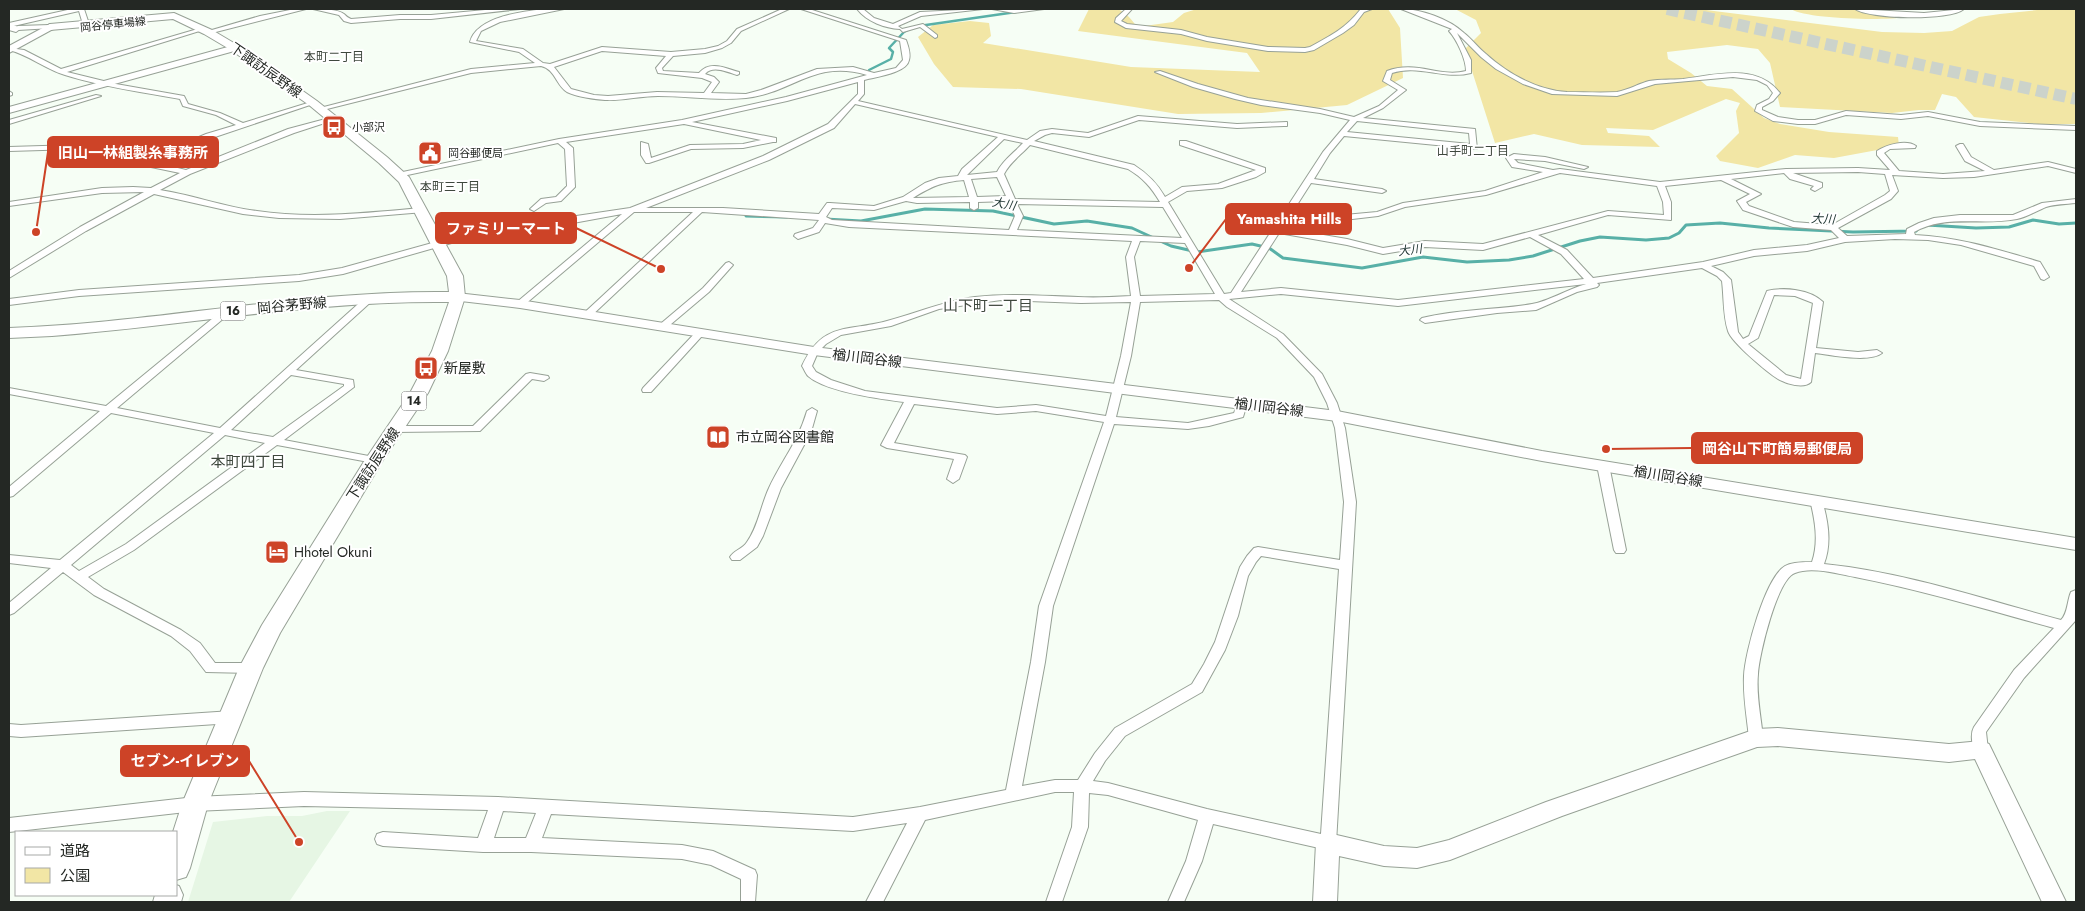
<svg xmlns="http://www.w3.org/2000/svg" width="2085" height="911" viewBox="0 0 2085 911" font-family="Jost,'Noto Sans JP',sans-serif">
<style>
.built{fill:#e6f6e4}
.green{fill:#f2e6a5}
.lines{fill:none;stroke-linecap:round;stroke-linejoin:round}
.stream-far1{stroke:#58b0a7;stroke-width:2.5}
.stream{stroke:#58b0a7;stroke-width:3}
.highway-tunnel{stroke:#ccd3cb;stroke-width:12;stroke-dasharray:12 6;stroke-linecap:butt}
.street-casing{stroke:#97a196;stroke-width:2}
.secondary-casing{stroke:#97a196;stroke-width:2}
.primary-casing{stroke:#97a196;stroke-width:2}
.street{fill:#fff;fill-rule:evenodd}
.secondary{fill:#fff;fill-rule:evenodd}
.primary{fill:#fff;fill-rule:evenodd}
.labels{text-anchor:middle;stroke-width:4;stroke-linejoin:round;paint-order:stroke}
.far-street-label{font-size:11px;fill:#242824;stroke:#fff}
.far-poi-label{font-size:11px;fill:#242824;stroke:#fff;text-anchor:start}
.far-neighbourhood-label{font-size:12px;fill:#3f483e;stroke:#fff}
.far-water-label{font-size:12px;font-style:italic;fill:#1a312e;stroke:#fff}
.shield{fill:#fff;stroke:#666866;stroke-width:1}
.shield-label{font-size:12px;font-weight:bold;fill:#242824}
.street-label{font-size:14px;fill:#242824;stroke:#fff}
.poi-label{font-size:14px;fill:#242824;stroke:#fff;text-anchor:start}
.neighbourhood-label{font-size:15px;fill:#3f483e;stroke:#fff}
.leader{fill:none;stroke:#cd4327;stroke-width:2}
.callout-dot{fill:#cd4327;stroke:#fff;stroke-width:2}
.callout{fill:#cd4327;stroke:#cd4327;stroke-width:2}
.callout-label{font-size:15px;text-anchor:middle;font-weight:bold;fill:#fff}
</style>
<rect width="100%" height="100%" fill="#f6fef5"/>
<path class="built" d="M327,811H350L289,902H188L213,822L267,816H302Z"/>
<path class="green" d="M1089,9C1115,7 1121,5 1137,27L1173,22L1184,13L1197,9H1388L1400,28L1403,78L1347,105L1261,113L1178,114L1021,89L953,87L934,64L918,37L933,25L970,21L989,23L991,36L983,43L1131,67L1260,72L1247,53L1078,31Z
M1455,9H1698L1882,32L1924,33L1952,31L1979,17L2000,14L2047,9H2076V124H2038L1974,117L1956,97L1942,94L1935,110H1919L1892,113L1780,107L1770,63L1758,49L1727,45L1667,52L1668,59L1691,73L1707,86L1732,89L1764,118L1780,124L1829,132L1898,137L1899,146L1834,158L1795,155L1758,168L1720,161L1716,156L1739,133L1736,111L1740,103L1726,99L1653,130L1606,128L1608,133L1649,136L1660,147L1582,145L1534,134L1495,143L1465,49L1481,33L1476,20Z
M1791,9C1815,9 1887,5 1905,17C1884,21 1806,19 1791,9Z"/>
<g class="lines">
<path class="stream-far1" d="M919,26L1016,12
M869,70L891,59L893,52L889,48L904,32L910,29"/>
<path class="stream" d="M746,216L787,217
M825,219L861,221L925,209L993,211L1054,224L1087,221L1132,228L1171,246L1197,252L1252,244L1269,248L1283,258L1362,268L1423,257L1467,262L1509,260L1533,256L1580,241L1600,237L1646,240L1669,238L1679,233L1686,225L1720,223L1769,228L1853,232L1916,231L1920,226
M1927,225L1976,228L2009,227L2033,220L2059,224L2076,223"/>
<path class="highway-tunnel" d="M1667,9L2076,99"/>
<g class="street-casing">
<path id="street" d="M72,9H84L88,21L85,25L80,24L82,21L79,11L9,27V23Z
M295,9H306L208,34L205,32L260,16Z
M313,9C322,9 337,9 344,14C346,16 348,18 351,19L400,15H431L496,9H520L431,19H400L351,23L344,21L339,15Z
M547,9H564L500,22L481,31L476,41L523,49L543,63L550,64L602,47L671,52L705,49L718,46L727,41L737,29L782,9H789L741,31L731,43L722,48L705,53L673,56L662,68L663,71L699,73C710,60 725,68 739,72V74L737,75C727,72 713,65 705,74L714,77L719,82L711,93L746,94L761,90L817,69L853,67L874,73L896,68L903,60L900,41L801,9H809L906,40C908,46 911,53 909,60C907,73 875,77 864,80V94L858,101L1027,140L1040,131L1052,129L1088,133L1138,116L1237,124L1287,122V126H1284L1237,128L1139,120L1089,137L1052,133L1045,135L1034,141L1134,165C1148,174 1157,183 1165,197L1182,187L1218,184L1256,170L1180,145V141H1186L1265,168V172L1256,177L1222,188L1187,191L1168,202L1224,294L1231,293L1323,152L1350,120L1320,113L1261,105L1235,99L1193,87L1155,72L1160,71L1198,84L1248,98L1320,109L1354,117L1379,106L1398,90L1383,81L1387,71C1417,60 1439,78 1466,71C1466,59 1457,40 1449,31L1452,29L1401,9C1421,9 1449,19 1464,33C1472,39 1478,48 1486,54C1508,74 1537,90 1567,92C1583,92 1601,93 1617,92C1628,90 1638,84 1649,81C1660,79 1672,80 1683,79C1715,75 1756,63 1779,92L1780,93L1773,101L1762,107V110L1778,117L1798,120H1815L1846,111L1901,115L1928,112L1980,122L2076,126V130L1980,126L1928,116L1901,119L1846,115L1815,124H1798L1773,121L1755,111L1757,105L1769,99L1773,93L1767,85L1757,80L1733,77L1655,84L1617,96L1552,94L1523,84L1496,69L1481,57L1457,33L1471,60V73C1444,80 1418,64 1392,73L1390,80L1406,90L1383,108L1363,118L1475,129L1477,149L1344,136L1330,153L1314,179L1382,189L1386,191L1382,193L1311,183L1288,219H1301L1377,212L1403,203L1485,191L1543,172L1512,167L1506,158L1514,154L1545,157L1588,167L1584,169L1545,161L1514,159L1518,163L1553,170L1560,169L1660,182L1786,169L1858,168L1890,170L1877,155V151C1886,145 1906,139 1916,146L1915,148L1890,149L1884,153L1899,171L1943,174L1985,171L1965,161L1956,146L1960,144H1963L1971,157L1994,170L2048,162L2076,169V173L2048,166L1974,177L1943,178L1892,175L1898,191L1891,199L1838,228L1847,236L1906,234L1907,229L1919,223L1934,218L1960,215H2013L2042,203L2076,199V203C2066,204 2055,204 2046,207C2036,211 2027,217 2017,219C1982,226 1947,214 1914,232L1915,235C1959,237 1999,250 2040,262L2049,277L2044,280L2041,279L2034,266L1961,245L1928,240L1895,239L1845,242L1807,251L1754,256L1711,266L1723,272L1731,280L1738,332L1743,339L1749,336L1767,291C1784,287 1810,289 1823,302L1816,348L1858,352L1877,350L1882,353C1870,363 1831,355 1815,353L1811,382C1804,389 1787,384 1778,379C1768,373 1731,342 1728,331C1723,316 1724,297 1722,281L1717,276L1702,268L1597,283L1599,285L1597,287L1577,292L1536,310L1497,313L1425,323L1420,320L1422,318C1458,309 1496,310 1532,304C1547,302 1568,289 1586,284L1398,306L1281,294L1229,299L1283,334L1322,374L1337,403L1345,428L1356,502L1336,843L1334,848L1328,850L1213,824L1202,861L1184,902H1168L1186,861L1198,820L1108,795L1089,793L1088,827L1062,902H1046L1072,827L1074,792H1055L925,820L883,902H866L907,823L853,831L551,814L542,838L682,845L713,851L755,870L757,875L755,902H741V879L711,865L682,859L531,852H483L383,846L377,844L375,839L377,834L383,832L478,838L488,810L304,806L195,811L9,832V818L195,797L304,792L498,797L853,817L920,807L1006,790L1031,662L1039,606L1104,422L1036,411L997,414L914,404L894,443L965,455L967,457L959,479L953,483L947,479L954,459L887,448L881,445L904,402C880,399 826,392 808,376C806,374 804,369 802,366C823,321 847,332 887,321C917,313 944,301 975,297C1009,293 1043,296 1078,297C1095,298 1113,297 1131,296L1126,257L1132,241L849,227L825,223L819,232L798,239L794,236L795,234L813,228L819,220L702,212L589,318H583V314L693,212H634L523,306L520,307L515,304L517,302L622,214L508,235L462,240L343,274L299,281L79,296L9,305V299L79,290L299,275L342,268L461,235L508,229L556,219L630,208L763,156L828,124L858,94V82L787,101L692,122L776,138V142H773L743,148L691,149L649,163H646L641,155V142L648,144L651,158L690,145L743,144L761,140L684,124L566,142L573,148L575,187L561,201L546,203L534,211L530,209L541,199L556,197L567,186L565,149L558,143L398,177L394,175L398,173L559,139L682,120L786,97L867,75C814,59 793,93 746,98C717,101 688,96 658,96C640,96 622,101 605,100C594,99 577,97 567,92C556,85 555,69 541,66L471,73L319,111L316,109L471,69L535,63L519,52L470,42C477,16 525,11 547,9ZM602,51L666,56L656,68L658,73L702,78L712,82L704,93L657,92L608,96L594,95L571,89L554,67ZM855,104L998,137L962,169L958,176L939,178L925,183L903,197L874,206L830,203H827L819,214L723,208H646L769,160L834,128ZM1357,121L1469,133L1470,144L1347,132ZM1004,139L1023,143C1014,153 1003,160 997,172L967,175ZM1030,145L1128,169C1143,178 1151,187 1160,202L1015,199L1004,174C1010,162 1021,155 1030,145ZM1858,172L1885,174L1890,191L1885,195L1832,225L1794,222L1749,206L1746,202L1761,194L1731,179L1784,173L1790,179L1814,186L1811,189L1815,191L1822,187V183L1793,173ZM1560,173L1657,186L1663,202L1664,215L1608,211L1483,244L1425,241L1383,248L1347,239L1282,228L1285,224L1301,225L1378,216L1405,207L1486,195ZM997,177L1006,196L977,197L971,179ZM964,180L969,197L913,198C932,186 942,182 964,180ZM1721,180L1750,194L1737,201L1743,210L1793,227L1831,230L1839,238L1807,245L1754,250L1703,262L1593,278L1567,250L1538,235L1608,215L1671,220V202L1665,186ZM906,201L917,203L970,202V208L974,210L978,208V202L1008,201L1015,216L1009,230L849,221L832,220L826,217L832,208L874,210ZM1017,204L1163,207L1182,238L1017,230L1023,216ZM1279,233L1347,245L1383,254L1425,247L1483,250L1530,237L1561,254L1584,279L1398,300L1281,288L1241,292ZM1140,241L1185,243L1215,294L1140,296L1134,257ZM1774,295L1795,296L1813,303L1801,379L1786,375L1748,344L1758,338ZM1001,300L1081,303L1131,302L1121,356L1106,416L1036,405L997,408L865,391L831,380L816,372L812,366L818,352L826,344L841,335L891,326L939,309ZM1219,300L1227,307L1277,338L1314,377L1327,403L1335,428L1344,502L1340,560L1258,547L1254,548L1247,556L1240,567L1215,642L1204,664L1192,684L1115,728L1095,753L1078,780H1055L1022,786L1045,662L1053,606L1114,424L1188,429L1209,426L1243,417L1247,404L1246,402H1238L1234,413L1188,423L1116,417L1131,356L1140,302ZM1261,556L1339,569L1321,834L1207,809L1108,783L1093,781L1105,761L1125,736L1202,692L1225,650L1238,616L1248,576L1256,562ZM503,811L536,813L526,838H494Z
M857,9H863L874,18L893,24L920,12L983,9L921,16L898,26L902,29L923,24L937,35V37L935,38L920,27L903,32L900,29C885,28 867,22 857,9Z
M992,9H1044L1014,13Z
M1126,9H1132L1121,21L1127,24L1181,30L1207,37L1268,47L1305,48L1310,47C1330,36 1346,28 1360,10L1372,9L1364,12L1354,25L1343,33L1314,50L1305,52L1268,51L1207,41L1181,34L1126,28L1115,22L1116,18Z
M50,25L53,27L52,28L18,30L15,28L18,26Z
M201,28L206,29L67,72L116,84L184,96L188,104L220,113L243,123L311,102L316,103L212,138L155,161L157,163L186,170L288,129L333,117L337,119L294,133L190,174L160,190C193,195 224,207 257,211C311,219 367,213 421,208H424V212L340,219L279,218L243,214L154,194L86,231L9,278V271L80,227L144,192L102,193L9,206V202L102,188L133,187L151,188L180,173L151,167L148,162L109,153L76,149L9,151V147L76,145L109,149L150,158L206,134L236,125L216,115L183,106L180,99C142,92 103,87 65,75C45,69 29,55 9,50V48L24,50L61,69Z
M9,91L12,93V95L9,96Z
M96,95L101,96L9,124V120Z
M729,262L733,265L709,292L664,330H658L656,328L658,326L703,288L726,263Z
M370,295L373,296V300L296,370L353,380L354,387L284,440L374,457L378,458L380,460L378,462L374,463L277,445L134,550L88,577L104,589L181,630L200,643L215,663H251L256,664L258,668L256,672L251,673L206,672L190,651L171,636L94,595L63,572L14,613L9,615V603L51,568L9,563V555L60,560L214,433L111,413L13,496L9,497V487L100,411L9,394V388L106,406L224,309L227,308L232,311L230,313L117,408L220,428L367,296ZM291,375L344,384V386L273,437L231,430ZM225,435L265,443L126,544L79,571L71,565Z
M699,331L702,332L704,334L702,336L651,392H643L642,390L643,388L696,332Z
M530,373L548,376L549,378L544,381L532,379L480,431L395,432L390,429L395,426H473L526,374Z
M812,408L817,411L811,432L781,488L763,536L757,547L740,560H732L730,557C734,550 743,549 747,542C758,527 761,505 769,488C782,460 798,442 807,411Z
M1603,461L1609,465L1626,550L1624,553H1616L1614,550L1597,465Z
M1816,496L1822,500C1828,521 1832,543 1824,564C1904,572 1983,599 2061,620C2068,613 2067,601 2071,592L2076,590V620L2024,678L1986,732L1988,750L1986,754L1981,756L1976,754C1972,747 1970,734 1974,727L2014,670L2054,628C1988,610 1922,590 1855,577C1838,574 1812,566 1795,573C1777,579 1759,655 1758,674C1756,695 1761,717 1763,738L1761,742L1756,744L1751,742L1749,738C1747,718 1743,697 1744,676C1745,653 1765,578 1785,566C1792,562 1805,562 1812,562C1819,542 1815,520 1810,500Z
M232,711L237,713L239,717L237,721L232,723L21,737L9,736V724L21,725Z"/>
</g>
<g class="secondary-casing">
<path id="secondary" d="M1855,9L1924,13L1964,9C1950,21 1869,19 1855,9Z
M9,24L19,27L20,29L16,32L9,30Z
M50,24L53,25V29L9,53V46Z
M235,45L238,46V50L9,113V107Z
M457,293L520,300L814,347L1337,411L1542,451L2076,538V550L1542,461L1337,421L814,355L520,308L452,300L450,297L452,294Z
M1778,728L1949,744L1981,741L1989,744L2066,902H2042L1975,759L1949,762L1778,746L1757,747L1562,816L1450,860L1417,868L1384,866L1339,856L1337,902H1313L1316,843L1320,836L1328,833L1384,846L1417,848L1449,840L1546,802L1756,729Z"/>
</g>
<g class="primary-casing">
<path id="primary" d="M174,13L212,30L239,46L317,101L387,157L409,177L463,276L465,297L448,351L428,393L383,460L280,633L263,668L208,804L190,868L186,877L176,880V832H173L182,804L239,668L262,625L365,460L410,393L432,351L449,302C315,300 185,326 52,336L9,338V328C156,323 301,290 449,292L447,276L399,182L379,163L309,105L231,50L204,34L173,19L50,30L45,27L50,24Z
M176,885L179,886L183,895L181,902H153L155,895H176Z"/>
</g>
<use href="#street" class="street"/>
<use href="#secondary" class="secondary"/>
<use href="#primary" class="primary"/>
</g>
<defs>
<g id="bus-square" transform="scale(1.25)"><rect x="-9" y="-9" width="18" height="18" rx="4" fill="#cd4327" stroke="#fff"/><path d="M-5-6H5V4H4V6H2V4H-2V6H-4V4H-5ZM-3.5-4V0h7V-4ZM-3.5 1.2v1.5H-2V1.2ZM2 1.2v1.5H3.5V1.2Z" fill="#fff"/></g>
<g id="civic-square" transform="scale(1.25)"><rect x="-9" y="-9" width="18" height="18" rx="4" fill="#cd4327" stroke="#fff"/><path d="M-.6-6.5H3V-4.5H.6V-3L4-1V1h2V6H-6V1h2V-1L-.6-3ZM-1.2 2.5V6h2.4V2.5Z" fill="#fff"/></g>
<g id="library-square" transform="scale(1.25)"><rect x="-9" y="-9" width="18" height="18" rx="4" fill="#cd4327" stroke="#fff"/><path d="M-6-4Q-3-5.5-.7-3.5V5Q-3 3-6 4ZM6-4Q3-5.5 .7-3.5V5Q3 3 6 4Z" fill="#fff"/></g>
<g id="hotel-square" transform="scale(1.25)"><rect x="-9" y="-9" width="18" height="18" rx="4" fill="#cd4327" stroke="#fff"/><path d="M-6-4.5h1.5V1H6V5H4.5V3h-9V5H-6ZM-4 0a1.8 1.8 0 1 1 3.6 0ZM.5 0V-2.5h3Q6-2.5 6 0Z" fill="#fff"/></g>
</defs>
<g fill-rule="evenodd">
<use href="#bus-square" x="334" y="127"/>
<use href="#civic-square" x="430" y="153"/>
<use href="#bus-square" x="426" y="368"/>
<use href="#library-square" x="718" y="437"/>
<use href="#hotel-square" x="277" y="552"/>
</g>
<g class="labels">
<g class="far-street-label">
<text transform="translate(113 24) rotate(-6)" y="4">岡谷停車場線</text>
</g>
<g class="far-poi-label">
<text x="352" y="131">小部沢</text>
<text x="448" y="157">岡谷郵便局</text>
</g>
<g class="far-neighbourhood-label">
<text x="334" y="61">本町二丁目</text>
<text x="1473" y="155">山手町二丁目</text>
<text x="450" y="191">本町三丁目</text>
</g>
<g class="far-water-label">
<text transform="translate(1004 204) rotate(10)" y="4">大川</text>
<text transform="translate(1823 219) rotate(3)" y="4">大川</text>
<text transform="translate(1410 250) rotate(-7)" y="4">大川</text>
</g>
<g class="shield">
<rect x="220.5" y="301.5" width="25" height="19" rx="4"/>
<rect x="401.5" y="391.5" width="25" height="19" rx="4"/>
</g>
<g class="shield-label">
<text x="233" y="315">16</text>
<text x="414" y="405">14</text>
</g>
<g class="street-label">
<text transform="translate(266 70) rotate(35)" y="5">下諏訪辰野線</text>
<text transform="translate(292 305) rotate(-5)" y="5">岡谷茅野線</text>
<text transform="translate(867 358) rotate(7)" y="5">楢川岡谷線</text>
<text transform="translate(1269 407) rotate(7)" y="5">楢川岡谷線</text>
<text transform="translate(373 464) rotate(-57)" y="5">下諏訪辰野線</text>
<text transform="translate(1668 476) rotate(9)" y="5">楢川岡谷線</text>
</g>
<g class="poi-label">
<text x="444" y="373">新屋敷</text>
<text x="736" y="442">市立岡谷図書館</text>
<text x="294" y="557">Hhotel Okuni</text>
</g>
<g class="neighbourhood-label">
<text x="988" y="311">山下町一丁目</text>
<text x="248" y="467">本町四丁目</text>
</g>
</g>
<path class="leader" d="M36 232L48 152M1189 268L1226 219M661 269L576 228M1606 449L1692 448M299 842L249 761"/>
<g class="callout-dot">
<circle cx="36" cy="232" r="5"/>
<circle cx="1189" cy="268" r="5"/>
<circle cx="661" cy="269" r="5"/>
<circle cx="1606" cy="449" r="5"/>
<circle cx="299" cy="842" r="5"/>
</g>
<g class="callout">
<rect x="48" y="137" width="170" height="30" rx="5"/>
<rect x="1226" y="204" width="125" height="30" rx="5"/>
<rect x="436" y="213" width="140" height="30" rx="5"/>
<rect x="1692" y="433" width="170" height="30" rx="5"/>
<rect x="121" y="746" width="128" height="30" rx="5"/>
</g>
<g class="callout-label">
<text x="133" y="158">旧山一林組製糸事務所</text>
<text x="1289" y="224">Yamashita Hills</text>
<text x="506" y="234">ファミリーマート</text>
<text x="1777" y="454">岡谷山下町簡易郵便局</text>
<text x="185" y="766">セブン-イレブン</text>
</g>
<rect width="2085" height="911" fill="none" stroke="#242824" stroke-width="20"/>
<rect x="15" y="831" width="162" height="65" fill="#ffffff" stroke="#a7a9a7"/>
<rect x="25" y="847" width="25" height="8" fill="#ffffff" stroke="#a7a9a7"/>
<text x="60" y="856" font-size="15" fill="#242824">道路</text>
<rect x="25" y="868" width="25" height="15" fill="#f2e6a5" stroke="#a7a9a7"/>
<text x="60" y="881" font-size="15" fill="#242824">公園</text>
</svg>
